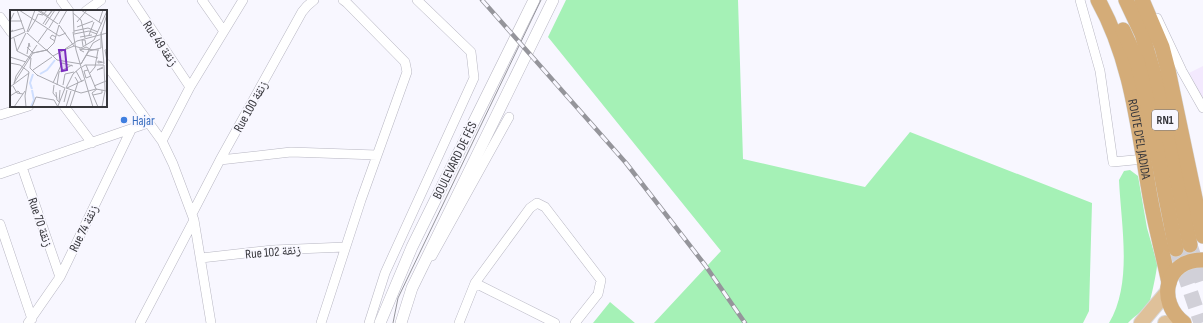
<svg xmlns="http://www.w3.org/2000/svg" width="1203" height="323" viewBox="0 0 1203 323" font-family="'Sofia Sans Condensed','Noto Naskh Arabic',sans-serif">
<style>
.education{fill:#f3e9fe}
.green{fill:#a5f1b6}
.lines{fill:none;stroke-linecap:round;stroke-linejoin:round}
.trunk-tunnel{stroke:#d1d0d8;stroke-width:15;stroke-dasharray:15 8;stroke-linecap:butt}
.minor-casing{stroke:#b7b6c2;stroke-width:10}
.tertiary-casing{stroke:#b7b6c2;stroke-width:12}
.primary-casing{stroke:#d7d7d8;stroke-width:16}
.trunk-casing{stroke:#d7d7d8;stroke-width:16}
.minor{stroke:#fff;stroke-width:9}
.tertiary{stroke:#fff;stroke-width:11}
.primary{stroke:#dfc19a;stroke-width:14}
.trunk{stroke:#d4ac78;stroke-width:15}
.tram{stroke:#95959b;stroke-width:1}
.rail-casing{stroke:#95959b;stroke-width:4.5}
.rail{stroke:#f8f7ff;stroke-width:3;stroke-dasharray:9;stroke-linecap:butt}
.shop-dot{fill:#3f7fe0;stroke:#f8f7ff;stroke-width:1.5}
.labels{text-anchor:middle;stroke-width:3.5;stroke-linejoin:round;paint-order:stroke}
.shield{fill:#f8f7ff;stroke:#707076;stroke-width:1}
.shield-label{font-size:12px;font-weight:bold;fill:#36363b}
.street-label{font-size:13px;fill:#36363b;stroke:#f8f7ff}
.shop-label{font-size:13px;fill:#366cbe;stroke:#f8f7ff;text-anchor:start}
.inset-river{fill:none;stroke:#cedefe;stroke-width:2}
.inset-road{fill:none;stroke:#aaaab1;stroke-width:1}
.view{fill:#7b2cbf;fill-opacity:0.15;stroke:#7b2cbf;stroke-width:2}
.inset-edge{fill:none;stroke:#36363b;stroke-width:2}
</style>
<rect width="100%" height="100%" fill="#f8f7ff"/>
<path class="education" d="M1203,66V98L1189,73Z"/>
<path class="green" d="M566,0H738L743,159L865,187L910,132L1092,203L1089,311L1083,323H654L721,251L548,37Z
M1130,170L1138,176L1147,228L1157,263C1158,266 1151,300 1149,303C1144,311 1134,316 1128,323H1109C1133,283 1121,225 1119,180L1124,171Z
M610,302L635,323H593Z"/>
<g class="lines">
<path class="trunk-tunnel" d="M1190,245L1203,284
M1176,249L1201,323"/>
<g class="minor-casing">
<path id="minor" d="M61,0L69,11
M132,0L190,87
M202,0L223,30
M1080,0L1100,71L1113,162L1144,159
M86,11L101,0
M0,17L11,32
M1157,18L1182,71L1203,108
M106,64L162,141L173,164L194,220L211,323
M64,106L92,143
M0,115L29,106
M162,141L190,87L243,0
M220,160L291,152L377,155
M22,167L60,277
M0,174L148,123
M192,214L220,160L302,12L307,6L314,0
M0,224L32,319
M432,256L509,117
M201,258L273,250L345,247
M475,283L555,323
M28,323L60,277L131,130
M140,323L194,220
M321,323L361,200L407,72L405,62L347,3L343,0
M369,323L385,273L474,78L471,52L417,0
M459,323L475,283L530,208L537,203L545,207L601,280L598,294L575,323"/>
</g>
<g class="tertiary-casing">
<path id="tertiary" d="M380,323L412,247L534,0
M401,323L412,288L553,0"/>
</g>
<g class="primary-casing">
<path id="primary" d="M1141,323L1167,292
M1165,323L1182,322"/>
</g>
<g class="trunk-casing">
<g id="trunk">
<path id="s1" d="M1098,0C1132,61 1138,129 1150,196C1155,225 1163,254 1169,283"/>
<path d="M1126,0L1142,34L1160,94L1190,245"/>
<path d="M1142,0L1162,47L1168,70L1203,236"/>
<path d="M1123,30L1137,61L1146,96L1176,249"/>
<path d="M1184,323C1156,302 1165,259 1203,260"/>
</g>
</g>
<use href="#minor" class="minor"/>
<use href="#tertiary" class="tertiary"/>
<use href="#primary" class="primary"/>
<use href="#trunk" class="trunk"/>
<path class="tram" d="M393,323L398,298L541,0"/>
<g class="rail-casing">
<path id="rail" d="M482,0L626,163L705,265L745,323"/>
</g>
<use href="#rail" class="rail"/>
</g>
<circle class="shop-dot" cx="124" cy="120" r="4"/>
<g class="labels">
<rect class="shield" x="1152" y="110" width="26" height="20" rx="3"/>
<g class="shield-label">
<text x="1165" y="124">RN1</text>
</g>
<g class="street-label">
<text transform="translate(161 43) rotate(56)" y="5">Rue 49 زنقة</text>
<text transform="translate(250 106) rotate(-61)" y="5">Rue 100 زنقة</text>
<text dy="5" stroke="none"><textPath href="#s1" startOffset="146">ROUTE D'EL JADIDA</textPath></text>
<text transform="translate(454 160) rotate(-64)" y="5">BOULEVARD DE FÈS</text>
<text transform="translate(41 222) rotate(71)" y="5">Rue 70 زنقة</text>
<text transform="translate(83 228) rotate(-64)" y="5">Rue 74 زنقة</text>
<text transform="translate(273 251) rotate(-5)" y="5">Rue 102 زنقة</text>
</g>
<g class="shop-label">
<text x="132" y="125">Hajar</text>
</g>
</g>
<g transform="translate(10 10)">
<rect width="97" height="97" fill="#f8f7ff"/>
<path class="inset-river" d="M30,64L37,60L45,50M22,79L20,73L23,64M21,97L24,90L22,80"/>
<path class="inset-road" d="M7,0L15,22M9,0L49,26L56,23M27,0L48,14M29,0L38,6L43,0M63,0L64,23M71,0L92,14M4,3L0,11H12M63,3L71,10L75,28M26,9L28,4L33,5L37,0M67,12L77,0M89,12L93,0M33,14L42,0M49,14L57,0M35,15L45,0M49,15L64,36M67,17L83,11M39,18L50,0M3,20L0,22L14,18M64,21L78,18L88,22M17,22L25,0M18,22L26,9M63,22L66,40L83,97M91,22L94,54M16,23L7,41L21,48L20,58L28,66M17,23L43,46M64,24L79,21L87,24M79,25L84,12M70,27L82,25M4,28L7,41M0,29L15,22M45,31L40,28L42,25L46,27M28,32L38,18M73,36L72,30H75L76,35M17,37L23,43L37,40M55,39L67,31L97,23M69,39L89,40M97,39L95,40L97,51M37,40L44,33L49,15M54,40L64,36L71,38L84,30L97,1M74,42L70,40L76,37L80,39M17,44L19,33L20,37M76,45L88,48M43,46L56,39M0,47L16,52M92,52L88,51V53L94,52M0,53L10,55L19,62L15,86L16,97M71,54L83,33L90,29M76,55L86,79M94,55L95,80M72,57L75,55H94M93,58L87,60L93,57M23,60L42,47M78,60L74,61L76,68L81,66M66,61L72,72M80,63L85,57L88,40M27,65L55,78M4,73L23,43L37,40L47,50L71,54L79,41L91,38V24L97,4M43,73L52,53L63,56M4,74L6,66L27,35M44,75L43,83L47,88M47,75L49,62L62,55M53,75L55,64L64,62M3,76L7,83L13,84M84,76L96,71M0,77L19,63M56,78L71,83L86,79L97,81M56,78L63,64L71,57M57,78L74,70M87,79L82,83L88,97M46,82L47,90L50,93M83,85L92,83V80M0,86L8,81L10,83M49,92L50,80M54,92L57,80M48,96L55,78M4,97L15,81M22,97L26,87L44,90L48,97M56,97L61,81M60,97L68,72L65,67M92,97L95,81"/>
<path class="view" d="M49,40H55L57,60L52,61Z"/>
<rect width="97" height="97" class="inset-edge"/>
</g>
</svg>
